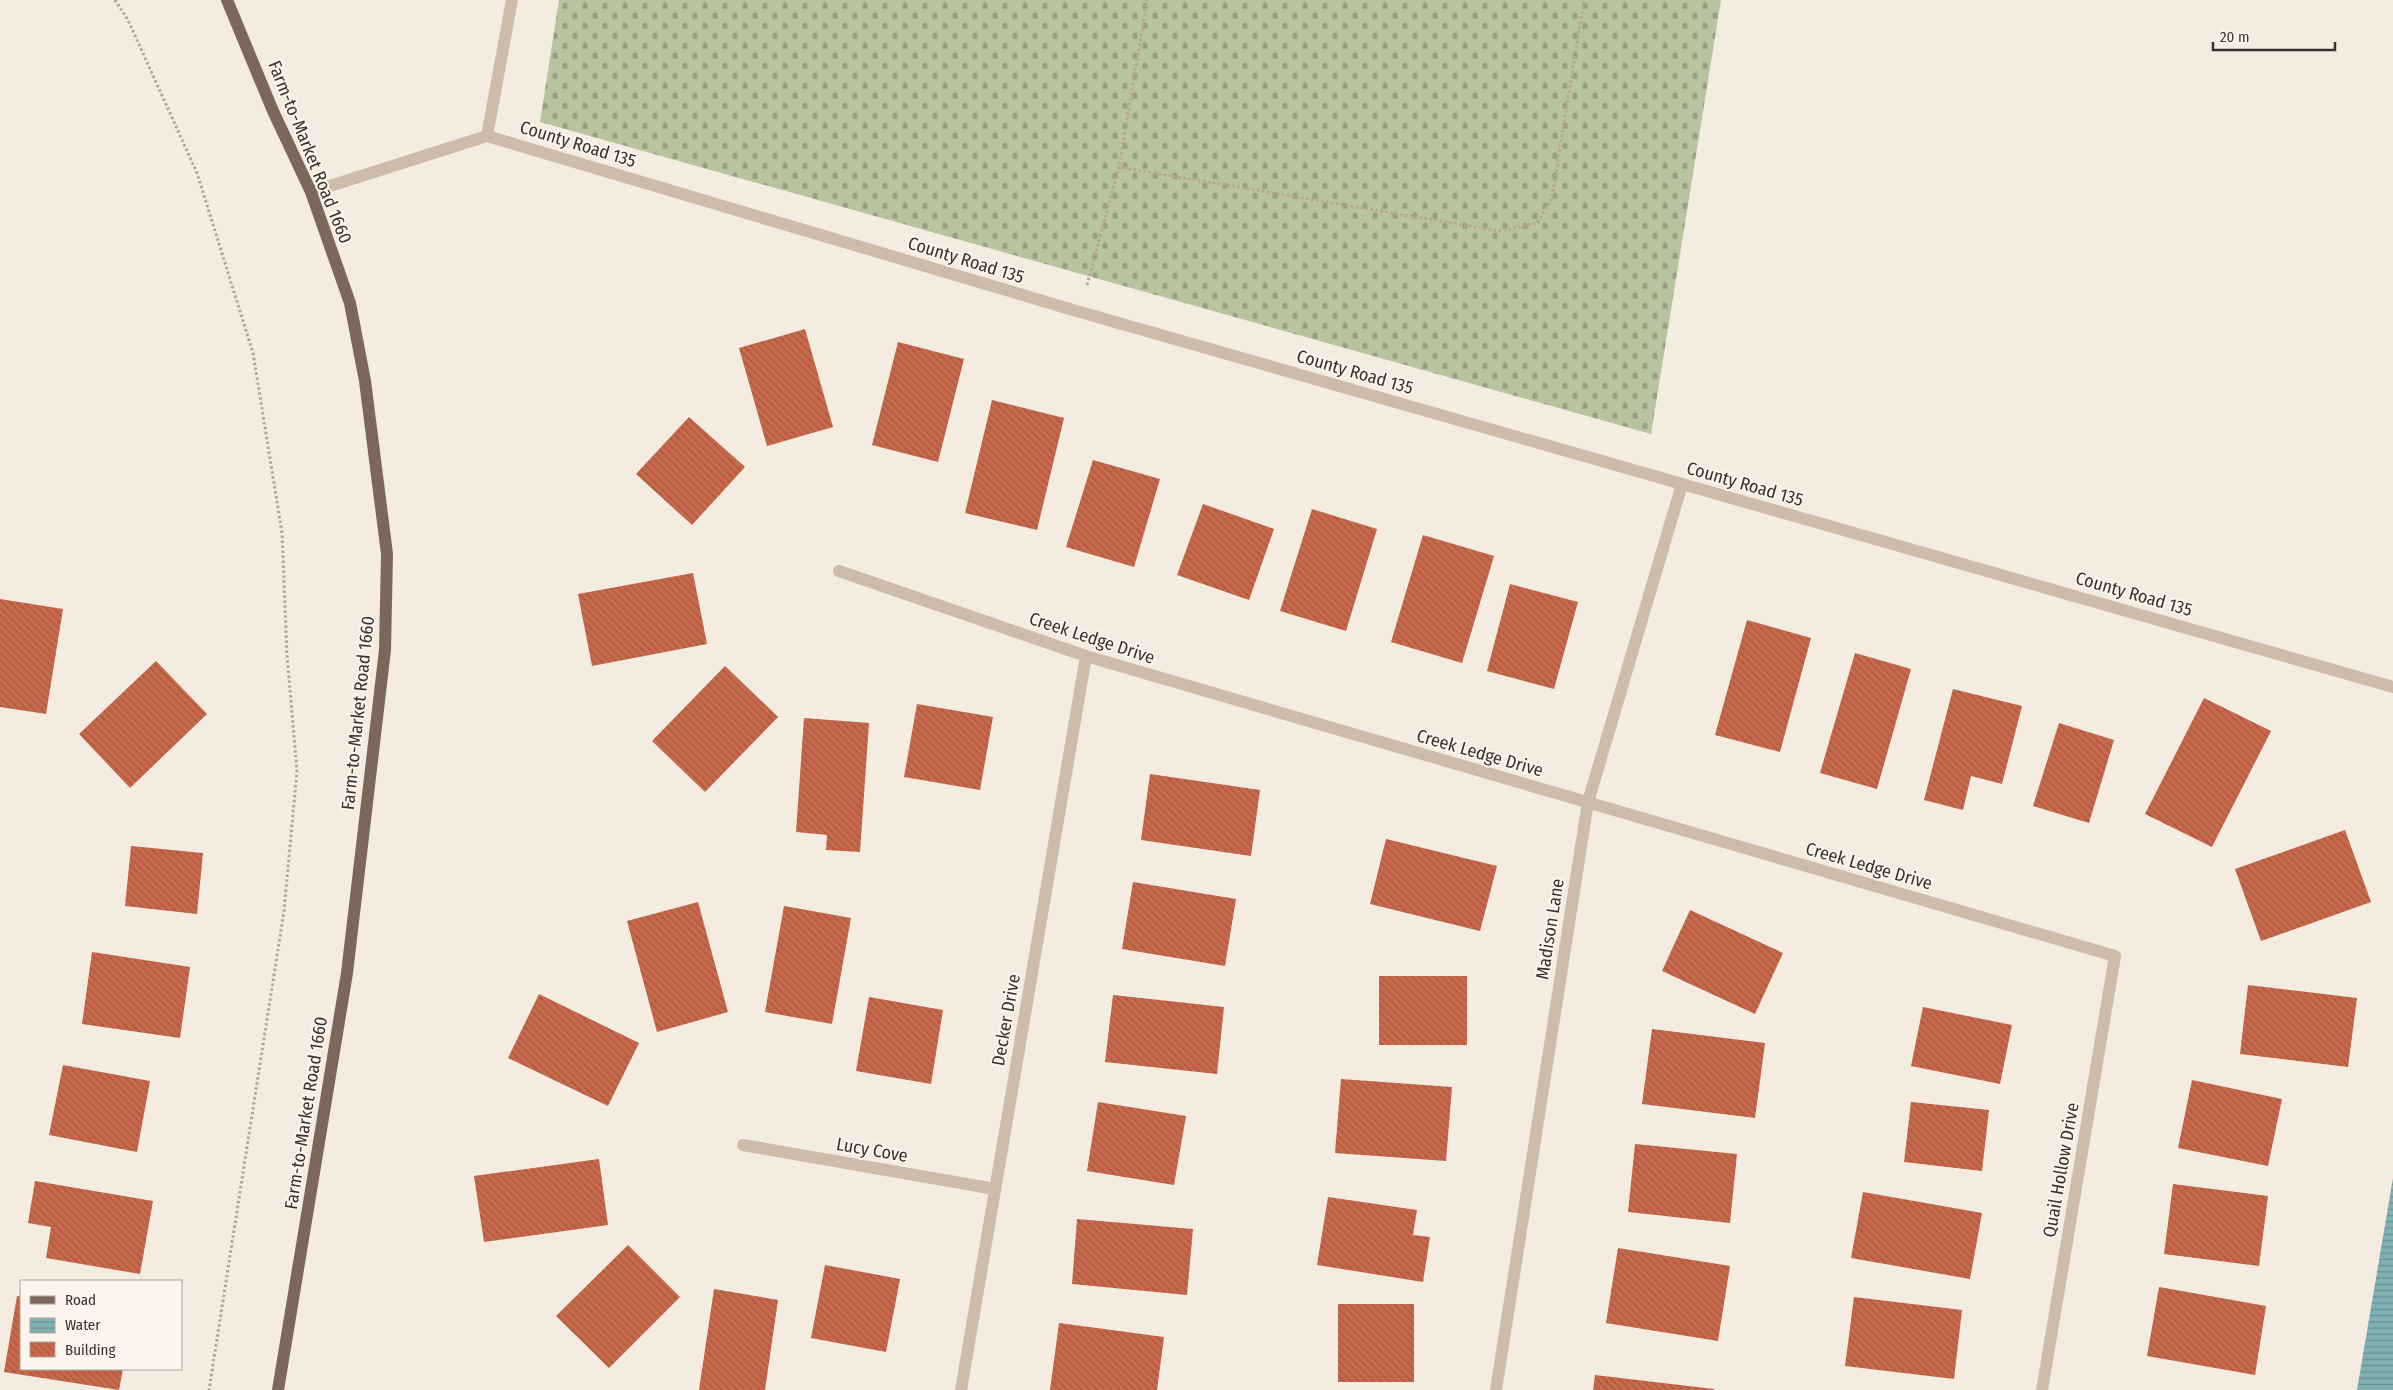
<svg xmlns="http://www.w3.org/2000/svg" width="2393" height="1390" viewBox="0 0 2393 1390" font-family="'Fira Sans Condensed',sans-serif">
<style>
.cemetery{fill:url(#cemetery-stones)}
.water{fill:url(#water-rules)}
.building{fill:url(#building-back-hatch)}
.lines{fill:none;stroke-linecap:round;stroke-linejoin:round}
.path{stroke:#b9a596;stroke-width:3;stroke-dasharray:2.5 2.5;stroke-linecap:butt}
.minor{stroke:#cdbbac;stroke-width:12}
.major{stroke:#7d675c;stroke-width:12}
.labels{text-anchor:middle;stroke-width:4;stroke-linejoin:round;paint-order:stroke}
.street-label{font-size:18px;fill:#3b302b;stroke:#fbf5ee}
</style>
<defs>
<pattern id="cemetery-stones" width="16" height="16" patternUnits="userSpaceOnUse" patternTransform="scale(1.25)"><rect width="16" height="16" fill="#b8c4a0"/><path d="M2 7V4a2 2 0 0 1 4 0v3zM10 15v-3a2 2 0 0 1 4 0v3z" fill="#97a083"/></pattern>
<pattern id="water-rules" width="6" height="5" patternUnits="userSpaceOnUse" patternTransform="scale(1.25)"><rect width="6" height="5" fill="#7fb0b2"/><path d="M0 2.5h6" fill="none" stroke="#699091"/></pattern>
<pattern id="building-back-hatch" width="6" height="6" patternUnits="userSpaceOnUse" patternTransform="scale(1.25)"><rect width="6" height="6" fill="#c8694b"/><path d="M-1 5l2 2M0 0l6 6M5-1l2 2" fill="none" stroke="#a4573f"/></pattern>
</defs>
<rect width="100%" height="100%" fill="#f4ebe1"/>
<path class="cemetery" d="M559,0H1721L1651,434L540,122Z"/>
<path class="water" d="M2393,1178V1390H2357Z"/>
<path class="building" d="M805,329L833,427L767,446L739,348Z
M898,342L964,359L938,462L872,445Z
M992,400L1064,418L1037,530L965,513Z
M689,417L745,467L692,525L636,474Z
M1093,460L1160,479L1134,567L1066,547Z
M1203,504L1274,529L1249,600L1177,575Z
M1312,509L1377,529L1346,631L1280,611Z
M1423,535L1494,556L1462,663L1391,642Z
M693,573L707,644L592,666L578,594Z
M1510,584L1578,602L1554,689L1487,671Z
M0,599L63,609L46,714L0,707Z
M1747,620L1811,638L1780,752L1715,735Z
M1855,653L1911,669L1877,789L1820,773Z
M156,661L207,714L130,788L79,734Z
M725,666L778,717L705,792L652,741Z
M1953,689L2022,706L2002,784L1971,776L1963,810L1924,800Z
M2204,698L2271,731L2212,847L2145,814Z
M917,704L993,717L980,790L904,777Z
M804,718L869,723L860,852L826,850L827,835L796,832Z
M2059,723L2114,740L2089,823L2033,806Z
M1150,774L1260,790L1251,856L1141,840Z
M2345,830L2371,902L2261,941L2235,869Z
M1386,839L1497,866L1480,931L1370,904Z
M131,846L203,853L197,914L125,906Z
M1133,882L1236,899L1225,966L1122,949Z
M698,902L728,1012L657,1032L627,921Z
M784,906L851,918L832,1024L765,1012Z
M1690,910L1783,953L1755,1014L1662,971Z
M92,952L190,967L180,1038L82,1024Z
M1379,976H1467V1045H1379Z
M2248,985L2357,998L2348,1067L2240,1054Z
M539,994L639,1043L608,1106L508,1058Z
M1113,995L1224,1007L1217,1074L1105,1062Z
M869,997L943,1010L931,1084L856,1071Z
M1923,1007L2012,1025L2000,1084L1911,1066Z
M1652,1029L1765,1043L1755,1118L1642,1104Z
M63,1065L150,1081L137,1152L49,1135Z
M1341,1079L1452,1087L1446,1161L1335,1153Z
M2192,1080L2282,1099L2268,1166L2178,1148Z
M1098,1102L1186,1116L1174,1185L1087,1171Z
M1911,1102L1989,1110L1982,1171L1904,1162Z
M1635,1144L1737,1154L1730,1223L1628,1212Z
M599,1159L608,1225L484,1242L474,1176Z
M35,1181L153,1201L140,1274L46,1258L51,1227L28,1223Z
M2173,1184L2268,1196L2259,1266L2164,1254Z
M1863,1192L1982,1213L1970,1279L1851,1258Z
M1328,1197L1417,1210L1413,1235L1430,1237L1423,1282L1317,1265Z
M1077,1219L1193,1229L1187,1295L1072,1284Z
M628,1245L680,1297L609,1368L556,1316Z
M1618,1248L1730,1266L1718,1341L1606,1323Z
M825,1265L900,1279L886,1352L811,1338Z
M2159,1287L2266,1306L2255,1375L2147,1356Z
M714,1289L778,1300L765,1390H699Z
M17,1296H21V1369H123L119,1390L4,1372Z
M1854,1297L1962,1310L1954,1379L1845,1366Z
M1338,1304H1414V1382H1338Z
M1059,1323L1164,1337L1157,1390H1050Z
M1595,1375L1714,1389V1390H1593Z"/>
<g class="lines">
<path class="path" d="M115,0L128,20L197,173L253,353L282,533L287,655L297,771L284,911L209,1390
M1119,167L1500,231L1537,223L1552,198L1584,0
M1087,285L1119,167L1147,0"/>
<path class="minor" d="M487,136L512,0
M311,192L487,136L1080,312L2393,687
M839,571L1086,656L2115,956L2042,1390
M743,1145L995,1189
M961,1390L1086,656
M1496,1390L1588,802L1682,484"/>
<path class="major" d="M227,0L273,111L311,192L350,303L365,381L387,554L385,650L347,973L278,1390"/>
</g>
<g class="labels">
<g class="street-label">
<text transform="translate(578 144) rotate(17)" y="6">County Road 135</text>
<text transform="translate(310 152) rotate(68)" y="6">Farm-to-Market Road 1660</text>
<text transform="translate(966 260) rotate(17)" y="6">County Road 135</text>
<text transform="translate(1355 372) rotate(16)" y="6">County Road 135</text>
<text transform="translate(1745 484) rotate(16)" y="6">County Road 135</text>
<text transform="translate(2134 594) rotate(16)" y="6">County Road 135</text>
<text transform="translate(1092 638) rotate(18)" y="6">Creek Ledge Drive</text>
<text transform="translate(358 713) rotate(-84)" y="6">Farm-to-Market Road 1660</text>
<text transform="translate(1480 753) rotate(16)" y="6">Creek Ledge Drive</text>
<text transform="translate(1869 866) rotate(16)" y="6">Creek Ledge Drive</text>
<text transform="translate(1550 929) rotate(-81)" y="6">Madison Lane</text>
<text transform="translate(1006 1020) rotate(-80)" y="6">Decker Drive</text>
<text transform="translate(306 1113) rotate(-81)" y="6">Farm-to-Market Road 1660</text>
<text transform="translate(872 1150) rotate(10)" y="6">Lucy Cove</text>
<text transform="translate(2061 1170) rotate(-80)" y="6">Quail Hollow Drive</text>
</g>
</g>
<rect x="20" y="1280" width="162" height="90" fill="#fbf5ee" stroke="#aea6a0"/>
<rect x="30" y="1296" width="25" height="8" fill="#7d675c" stroke="#aea6a0"/>
<text x="65" y="1305" font-size="15" fill="#3b302b">Road</text>
<rect x="30" y="1318" width="25" height="15" fill="url(#water-rules)" stroke="#aea6a0"/>
<text x="65" y="1330" font-size="15" fill="#3b302b">Water</text>
<rect x="30" y="1342" width="25" height="15" fill="url(#building-back-hatch)" stroke="#aea6a0"/>
<text x="65" y="1355" font-size="15" fill="#3b302b">Building</text>
<path d="M2213 42v8h122v-8" fill="none" stroke="#3b302b" stroke-width="2.5"/>
<text x="2220" y="42" font-size="15" fill="#3b302b" stroke="#fbf5ee" stroke-width="4" paint-order="stroke">20 m</text>
</svg>
